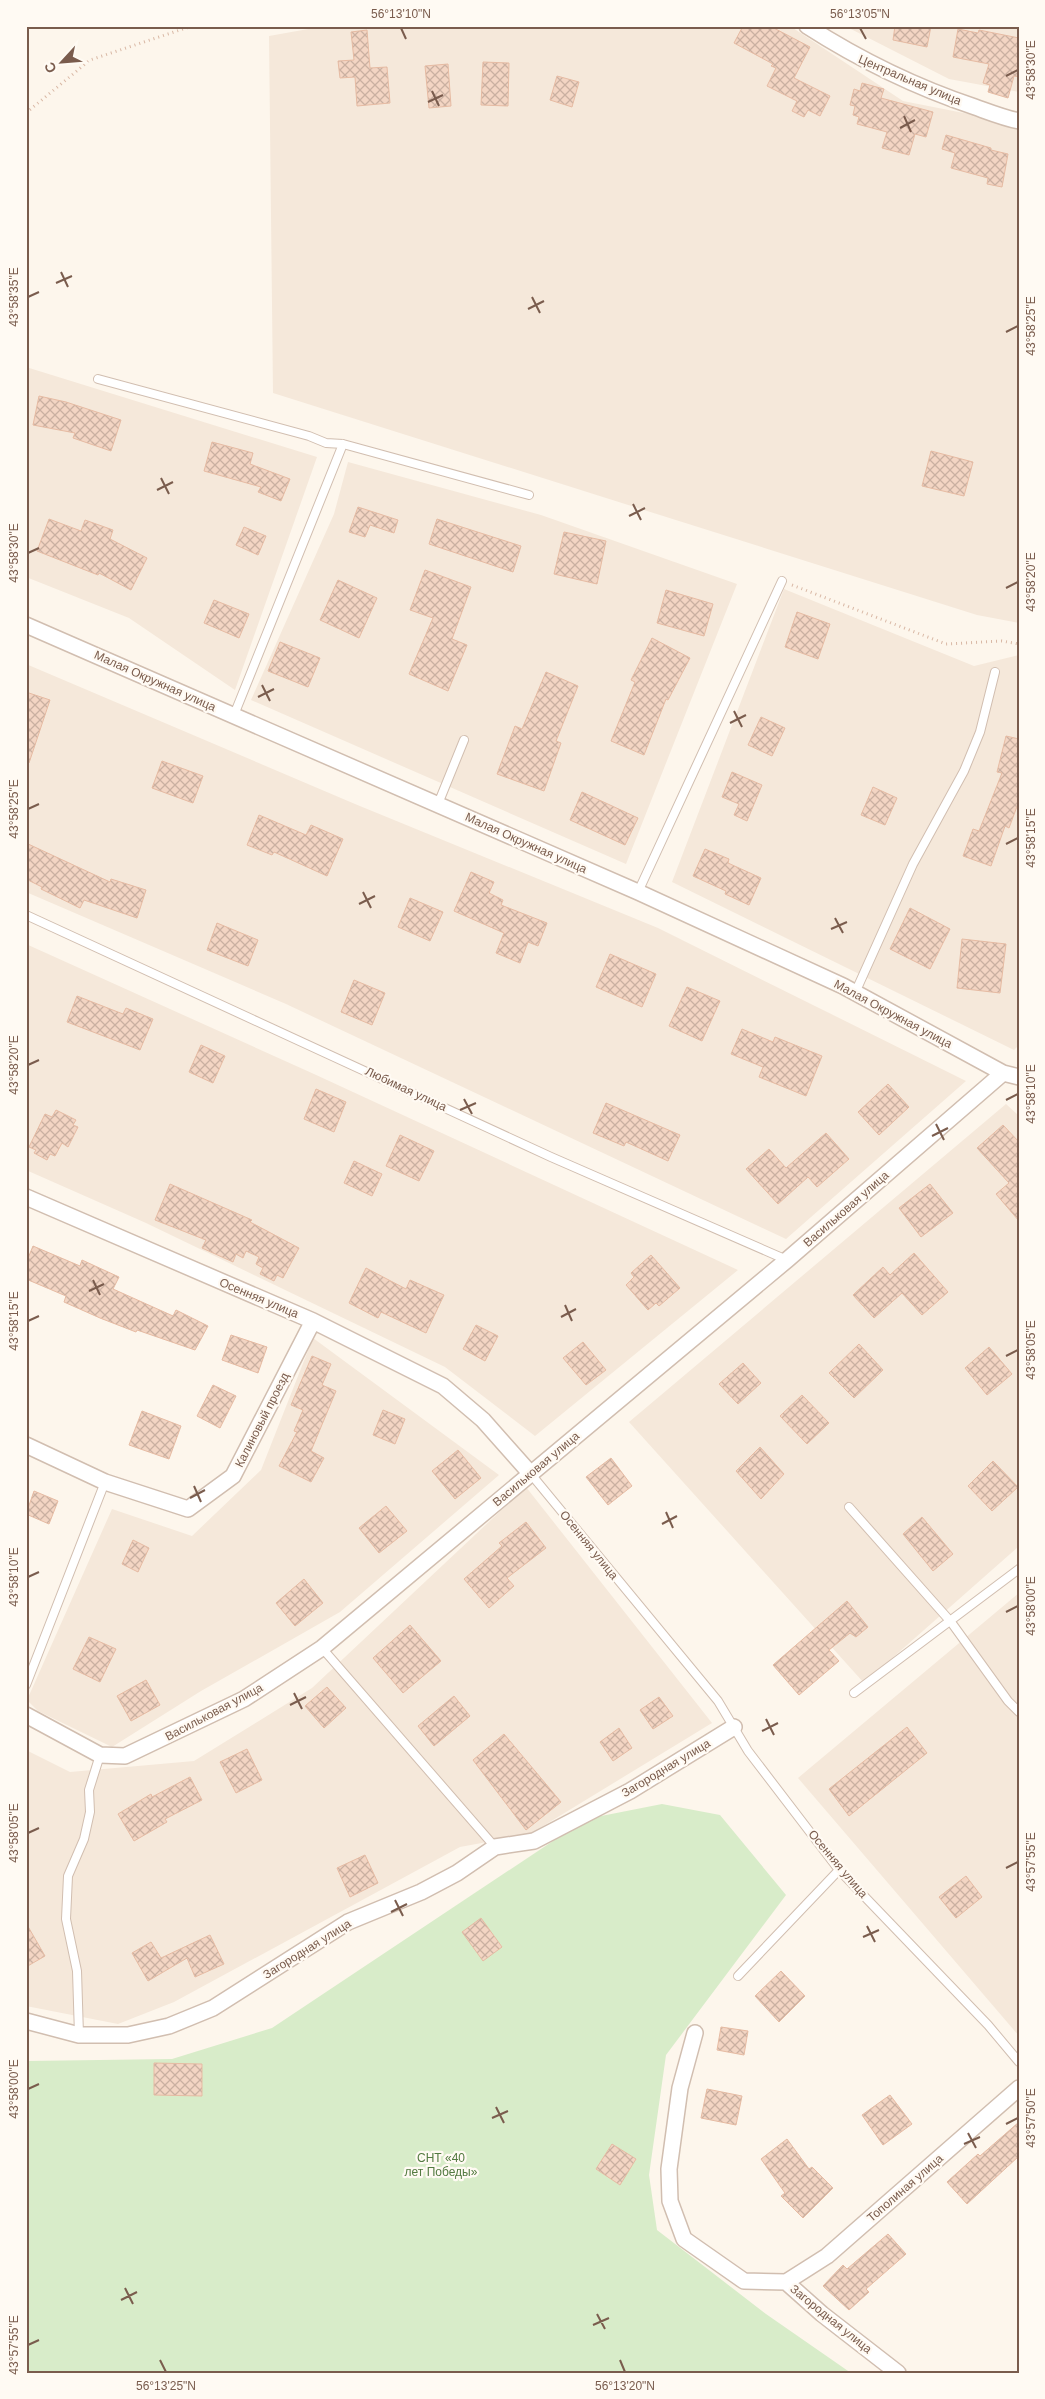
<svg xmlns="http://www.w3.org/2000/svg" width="1045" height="2399" viewBox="0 0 1045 2399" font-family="Arial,sans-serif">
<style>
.residential{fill:#f5e8da}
.garden{fill:#d8ecc9}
.building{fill:url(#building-cross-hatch);stroke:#e6bba3}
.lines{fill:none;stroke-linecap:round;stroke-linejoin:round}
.service-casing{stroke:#d1beb0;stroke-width:10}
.minor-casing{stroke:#d1beb0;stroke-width:18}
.path{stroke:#d9b8a5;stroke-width:3;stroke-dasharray:1 4;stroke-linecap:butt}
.service{stroke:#fff;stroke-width:8}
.minor{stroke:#fff;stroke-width:15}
.ticks{fill:none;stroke:#7a5c4d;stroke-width:2}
.labels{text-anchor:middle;stroke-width:4.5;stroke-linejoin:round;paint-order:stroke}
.street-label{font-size:12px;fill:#7a5c4d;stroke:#fffaf3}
.park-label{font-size:12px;fill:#537a41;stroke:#fffaf3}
.neatline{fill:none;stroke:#7a5c4d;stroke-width:2}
.ticks-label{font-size:12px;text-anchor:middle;fill:#7a5c4d}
</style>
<defs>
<pattern id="building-cross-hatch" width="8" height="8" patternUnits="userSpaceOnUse" patternTransform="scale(1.25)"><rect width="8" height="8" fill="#f3d5c3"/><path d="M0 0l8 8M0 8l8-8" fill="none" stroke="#cab0a1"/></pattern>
</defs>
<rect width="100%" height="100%" fill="#fdf6ec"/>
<path class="residential" d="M325,26H790L903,101L1019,124V623L977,615L273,393L269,36Z
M845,26H1019V92L949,79Z
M26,367L317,457L235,690L129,618L26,577Z
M348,462L541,515L737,584L626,864L251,700L334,514Z
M784,589L974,666L1019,655V1045L1014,1050L672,882Z
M26,664L355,804L658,928L966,1081L786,1239L286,1004L26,892Z
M26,944L314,1074L738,1270L535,1436L445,1367L146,1223L26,1170Z
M1006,1104L1019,1116V1546L864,1683L629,1422Z
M313,1338L499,1475L340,1612L201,1691L112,1747L38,1711L27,1700L112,1509L192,1536L261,1470Z
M526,1487L712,1723L530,1834L460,1847L174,2002L118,2024L26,2006V1750L70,1772L194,1761L312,1688Z
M1019,1593V2036L798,1778Z"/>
<path class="garden" d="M662,1804L720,1815L786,1895L666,2055L649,2175L657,2230L766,2314L851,2373H26V2061L172,2059L272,2028L586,1819Z"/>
<path class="building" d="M743,26H770L810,47L794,78L830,96L820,116L808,110L804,117L792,111L797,101L767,86L776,68L771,66L773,64L734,43Z
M895,26H931L927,47L893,40Z
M958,29L978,33L979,30L1019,38V77L1014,76L1008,98L988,92L990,85L983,83L989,64L953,57Z
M367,30L370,68L387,67L390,103L357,106L355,77L340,78L338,61L354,60L351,32Z
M483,62L509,63L508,106L481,105Z
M448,64L451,106L429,108L425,66Z
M557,76L579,82L572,107L550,100Z
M862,83L884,89L881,98L933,112L926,137L915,134L909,155L882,148L887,132L857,124L859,117L853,115L855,106L850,105L854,89L860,91Z
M946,135L991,148V150L1008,154L1002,187L987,184L988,178L951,168L955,153L942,149Z
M39,396L66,402L121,420L111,451L73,438L75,433L33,425Z
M212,442L253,453L250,464L290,479L281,501L258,492L261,487L204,471Z
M931,451L973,462L964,496L922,486Z
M358,507L398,520L394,533L370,525L365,537L349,532Z
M49,519L81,531L85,520L113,530L110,539L147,558L131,590L99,573L98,575L37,551Z
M437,519L521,546L513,572L429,544Z
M244,527L266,536L258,555L236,545Z
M564,532L606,541L597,584L554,574Z
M425,570L471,587L452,639L467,645L448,691L409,674L433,618L410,610Z
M338,580L377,598L359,638L320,620Z
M666,590L713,604L704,636L657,623Z
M214,600L249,614L239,638L204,623Z
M797,612L830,624L818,659L785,647Z
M652,638L690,658L668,700L666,699L644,755L611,741L635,682L631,680Z
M280,642L320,658L308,687L268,671Z
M546,672L578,686L556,741L561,743L544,791L497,774L515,726L522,729Z
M26,692L50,700L29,763H26Z
M761,717L785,728L772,756L748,745Z
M1006,736L1019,739V801L1009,828L1005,826L991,866L963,856L973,829L979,831L1002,773L997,772Z
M162,761L203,776L193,803L152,788Z
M732,772L762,785L747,821L734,815L739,804L722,797Z
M873,787L897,798L885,825L861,815Z
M582,792L638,818L625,845L570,820Z
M259,815L306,835L311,825L343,839L327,876L274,852L272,855L247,845Z
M26,843L110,882L111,879L146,890L137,918L84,900L80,908L41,889L42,887L26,879Z
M705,849L729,859L728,863L761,878L749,905L725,894L726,891L693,876Z
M471,872L494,882L489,893L503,900L501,905L547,923L538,946L528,942L520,963L496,953L504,933L454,911Z
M410,898L443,912L430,941L398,927Z
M910,908L950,929L930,969L890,949Z
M217,923L258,940L248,966L207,950Z
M962,939L1006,944L1000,993L957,988Z
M610,954L656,974L642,1007L596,987Z
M354,980L385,993L372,1025L341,1012Z
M687,987L720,1001L702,1041L669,1026Z
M77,996L123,1014L126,1008L153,1019L140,1050L67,1022Z
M742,1029L773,1042L775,1037L822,1056L806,1096L759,1077L763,1067L731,1054Z
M201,1045L225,1056L213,1083L189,1072Z
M888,1084L909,1107L879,1135L858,1112Z
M316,1089L346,1102L334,1132L304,1119Z
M606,1103L680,1135L668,1161L626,1142L624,1146L593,1133Z
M56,1110L76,1120L73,1125L78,1127L68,1147L62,1143L55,1156L50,1154L47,1160L34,1153L36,1150L29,1147L45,1114L52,1117Z
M1003,1125L1019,1142V1221L996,1194L1009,1183L977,1148Z
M826,1133L849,1159L817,1187L808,1177L778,1204L746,1169L769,1149L786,1168Z
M400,1135L434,1151L419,1181L386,1166Z
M354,1161L382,1174L372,1196L344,1183Z
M170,1184L252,1220L250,1222L299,1248L283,1278L277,1275L274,1281L260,1274L263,1268L256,1264L259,1257L246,1251L243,1258L236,1254L233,1262L202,1248L206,1240L155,1220Z
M930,1184L953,1213L921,1237L899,1208Z
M33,1246L80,1266L82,1260L119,1277L113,1289L173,1316L176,1310L208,1326L195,1350L137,1330L136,1332L100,1318L64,1302L66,1296L26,1279V1263Z
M914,1253L948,1292L922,1315L902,1293L874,1318L853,1295L883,1267L890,1275Z
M651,1255L680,1288L659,1306L656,1303L648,1310L626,1285L634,1277L631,1273Z
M366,1268L406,1289L410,1280L444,1295L426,1333L381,1312L378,1318L349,1303Z
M476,1325L498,1336L485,1361L463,1349Z
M231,1335L267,1347L258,1373L222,1360Z
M583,1342L606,1370L586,1385L563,1358Z
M859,1344L883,1370L854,1398L829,1373Z
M989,1347L1012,1374L987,1395L965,1368Z
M312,1356L331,1364L322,1385L336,1391L311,1451L324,1458L311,1482L279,1466L297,1432L294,1431L303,1410L291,1405Z
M743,1363L761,1383L738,1404L719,1384Z
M213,1385L236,1396L220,1428L197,1416Z
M802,1395L829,1423L807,1444L780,1416Z
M383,1410L405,1419L395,1444L373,1435Z
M142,1411L181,1426L169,1459L129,1445Z
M760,1447L784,1474L761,1499L736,1471Z
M458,1450L481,1478L455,1499L432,1471Z
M611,1458L632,1486L608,1505L586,1477Z
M993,1461L1018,1487L992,1511L968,1486Z
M34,1491L58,1501L49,1524L26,1514Z
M386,1506L407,1531L379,1553L359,1528Z
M922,1517L953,1554L933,1571L903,1534Z
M526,1522L546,1548L507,1578L514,1586L489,1608L464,1579L502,1546L499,1543Z
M133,1540L149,1548L138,1572L122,1564Z
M304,1579L323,1603L295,1626L276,1603Z
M847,1601L868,1627L856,1637L850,1633L829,1650L839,1661L799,1695L773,1665Z
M410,1625L441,1661L403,1693L373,1658Z
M89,1637L116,1649L100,1682L73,1669Z
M146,1680L160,1705L131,1721L117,1696Z
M327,1687L346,1708L324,1728L305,1706Z
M454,1696L470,1716L434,1746L418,1726Z
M659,1697L673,1716L653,1729L640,1710Z
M907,1727L927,1753L849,1816L829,1789Z
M619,1728L632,1748L613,1761L600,1742Z
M504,1734L561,1802L526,1830L473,1760Z
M247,1749L262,1780L236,1793L220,1762Z
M190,1777L202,1800L165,1819L167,1822L134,1841L118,1814L151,1794L152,1797Z
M365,1855L378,1883L350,1897L337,1868Z
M966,1876L982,1897L956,1918L939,1897Z
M481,1918L502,1947L483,1961L462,1932Z
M26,1923L45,1956L26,1967Z
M210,1935L224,1964L195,1977L187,1958L148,1981L132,1953L151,1942L161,1958Z
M781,1971L805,1996L779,2022L755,1996Z
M721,2027L748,2031L744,2055L717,2050Z
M154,2063L202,2064V2096L154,2095Z
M707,2089L742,2096L736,2125L701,2118Z
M890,2095L912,2124L883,2145L862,2115Z
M1019,2122V2156L967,2204L947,2182L978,2154L980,2156Z
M787,2139L809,2169L812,2167L833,2188L803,2218L781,2196L785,2193L761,2159Z
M612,2144L636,2159L620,2185L596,2169Z
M888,2234L906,2254L866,2289L869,2292L849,2310L823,2286L843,2265L847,2269Z"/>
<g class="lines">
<g class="service-casing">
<path id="service" d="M98,379L309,436L326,443L343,444L529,495
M234,715L343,444
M438,804L464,740
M638,892L782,581
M26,915L551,1157L787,1260
M855,993L913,864L964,771L980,732L995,672
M530,1473L718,1701L748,1751L839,1870L988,2025L1019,2062
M849,1507L951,1622L1008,1701L1019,1712
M322,1648L495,1847
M26,1685L105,1482
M854,1693L1019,1569
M738,1976L839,1870
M79,2035L77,1971L66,1919L68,1876L84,1839L90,1812L89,1790L100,1755"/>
</g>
<g class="minor-casing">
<path id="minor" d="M807,26C860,60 915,87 975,107C989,112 1004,118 1019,121
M26,625L638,892L843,986L1003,1073L1019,1077
M26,1197L313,1321L443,1386L483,1420L530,1473
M26,1445L105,1482L188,1509L233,1476L313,1321
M26,1715L100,1755L125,1756L244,1699L322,1648L787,1260L1003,1073
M26,2021L79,2035H128L169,2026L213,2008L348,1922L421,1892L457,1873L495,1847L534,1841L630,1791L734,1727
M695,2033L680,2088L669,2169L670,2201L684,2239L744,2281L786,2282L822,2314L898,2373
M786,2282L827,2256L1019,2088"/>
</g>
<path class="path" d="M26,113L90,60L189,27L199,26
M792,585L946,644L1002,641L1019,644"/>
<use href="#service" class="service"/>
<use href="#minor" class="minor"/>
</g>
<path class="ticks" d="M401,28L406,39M860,28L866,39M1006,76L1018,70M432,91L439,106M428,102L443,95M904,116L911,132M900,128L915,120M61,272L68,287M56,283L72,276M28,297L39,292M532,297L540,313M528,309L544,301M1006,332L1018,326M161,478L169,494M157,490L173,482M633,504L641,520M629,516L645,508M28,553L39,548M1006,588L1018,582M262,685L270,701M258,697L274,689M734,711L742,727M730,723L746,715M28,809L39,804M1006,844L1018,838M363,892L371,908M359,904L375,896M835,918L843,933M831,929L847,922M28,1065L39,1060M464,1099L472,1114M1006,1100L1018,1094M460,1110L476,1103M936,1124L944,1140M932,1136L948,1128M93,1280L100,1295M89,1291L104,1284M565,1305L572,1321M561,1317L576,1309M28,1321L39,1316M1006,1356L1018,1350M194,1486L201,1502M190,1498L205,1490M666,1512L673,1528M662,1524L677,1516M28,1577L39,1572M1006,1612L1018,1606M294,1693L302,1709M290,1705L306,1697M766,1719L774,1735M762,1731L778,1723M28,1833L39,1828M1006,1868L1018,1862M395,1900L403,1916M391,1912L407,1904M867,1926L875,1942M863,1937L879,1930M28,2089L39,2084M496,2107L504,2123M492,2118L508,2111M1006,2124L1018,2118M968,2133L976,2148M964,2144L980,2137M125,2288L133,2304M121,2300L137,2292M597,2314L605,2329M593,2325L609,2318M28,2345L39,2340M160,2360L166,2372M620,2360L625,2372"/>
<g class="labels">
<g class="street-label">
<text transform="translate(910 80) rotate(23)" y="4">Центральная улица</text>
<text transform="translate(155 681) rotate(24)" y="4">Малая Окружная улица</text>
<text transform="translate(526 843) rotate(24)" y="4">Малая Окружная улица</text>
<text transform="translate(893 1014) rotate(28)" y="4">Малая Окружная улица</text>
<text transform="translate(406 1089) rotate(25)" y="4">Любимая улица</text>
<text transform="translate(846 1209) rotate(-41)" y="4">Васильковая улица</text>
<text transform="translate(259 1298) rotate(23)" y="4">Осенняя улица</text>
<text transform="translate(262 1420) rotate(-63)" y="4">Калиновый проезд</text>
<text transform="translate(536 1469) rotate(-40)" y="4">Васильковая улица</text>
<text transform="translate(589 1545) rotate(51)" y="4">Осенняя улица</text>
<text transform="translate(214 1712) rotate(-28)" y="4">Васильковая улица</text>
<text transform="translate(666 1768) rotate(-31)" y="4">Загородная улица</text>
<text transform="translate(838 1864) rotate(50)" y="4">Осенняя улица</text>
<text transform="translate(307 1949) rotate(-32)" y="4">Загородная улица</text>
<text transform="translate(905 2188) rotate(-41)" y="4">Тополиная улица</text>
<text transform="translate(831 2319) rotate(39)" y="4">Загородная улица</text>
</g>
<g class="park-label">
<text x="441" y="2162">СНТ «40<tspan x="441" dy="14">лет Победы»</tspan></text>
</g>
</g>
<rect width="1045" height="2399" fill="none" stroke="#fffaf3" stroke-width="55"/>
<g transform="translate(62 62) rotate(244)" stroke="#fffaf3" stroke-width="4" paint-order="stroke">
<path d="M0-4L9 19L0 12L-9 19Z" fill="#7a5c4d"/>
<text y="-8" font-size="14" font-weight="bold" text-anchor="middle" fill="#7a5c4d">С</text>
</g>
<rect x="28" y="28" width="990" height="2344" class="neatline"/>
<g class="ticks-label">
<text x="401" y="18">56°13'10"N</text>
<text x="860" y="18">56°13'05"N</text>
<text transform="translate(1031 70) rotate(-90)" y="4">43°58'30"E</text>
<text transform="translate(14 297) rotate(-90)" y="4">43°58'35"E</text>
<text transform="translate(1031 326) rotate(-90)" y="4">43°58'25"E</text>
<text transform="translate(14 553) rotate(-90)" y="4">43°58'30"E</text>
<text transform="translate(1031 582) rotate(-90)" y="4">43°58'20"E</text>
<text transform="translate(14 809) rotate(-90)" y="4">43°58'25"E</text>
<text transform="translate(1031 838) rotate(-90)" y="4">43°58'15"E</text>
<text transform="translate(14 1065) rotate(-90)" y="4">43°58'20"E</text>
<text transform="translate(1031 1094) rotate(-90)" y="4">43°58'10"E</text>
<text transform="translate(14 1321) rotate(-90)" y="4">43°58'15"E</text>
<text transform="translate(1031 1350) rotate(-90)" y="4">43°58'05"E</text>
<text transform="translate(14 1577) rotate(-90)" y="4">43°58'10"E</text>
<text transform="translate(1031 1606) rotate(-90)" y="4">43°58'00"E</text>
<text transform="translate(14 1833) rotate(-90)" y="4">43°58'05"E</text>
<text transform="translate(1031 1862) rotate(-90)" y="4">43°57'55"E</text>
<text transform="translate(14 2089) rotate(-90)" y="4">43°58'00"E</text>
<text transform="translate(1031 2118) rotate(-90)" y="4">43°57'50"E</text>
<text transform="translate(14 2345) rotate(-90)" y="4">43°57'55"E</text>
<text x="166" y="2390">56°13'25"N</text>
<text x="625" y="2390">56°13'20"N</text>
</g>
</svg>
